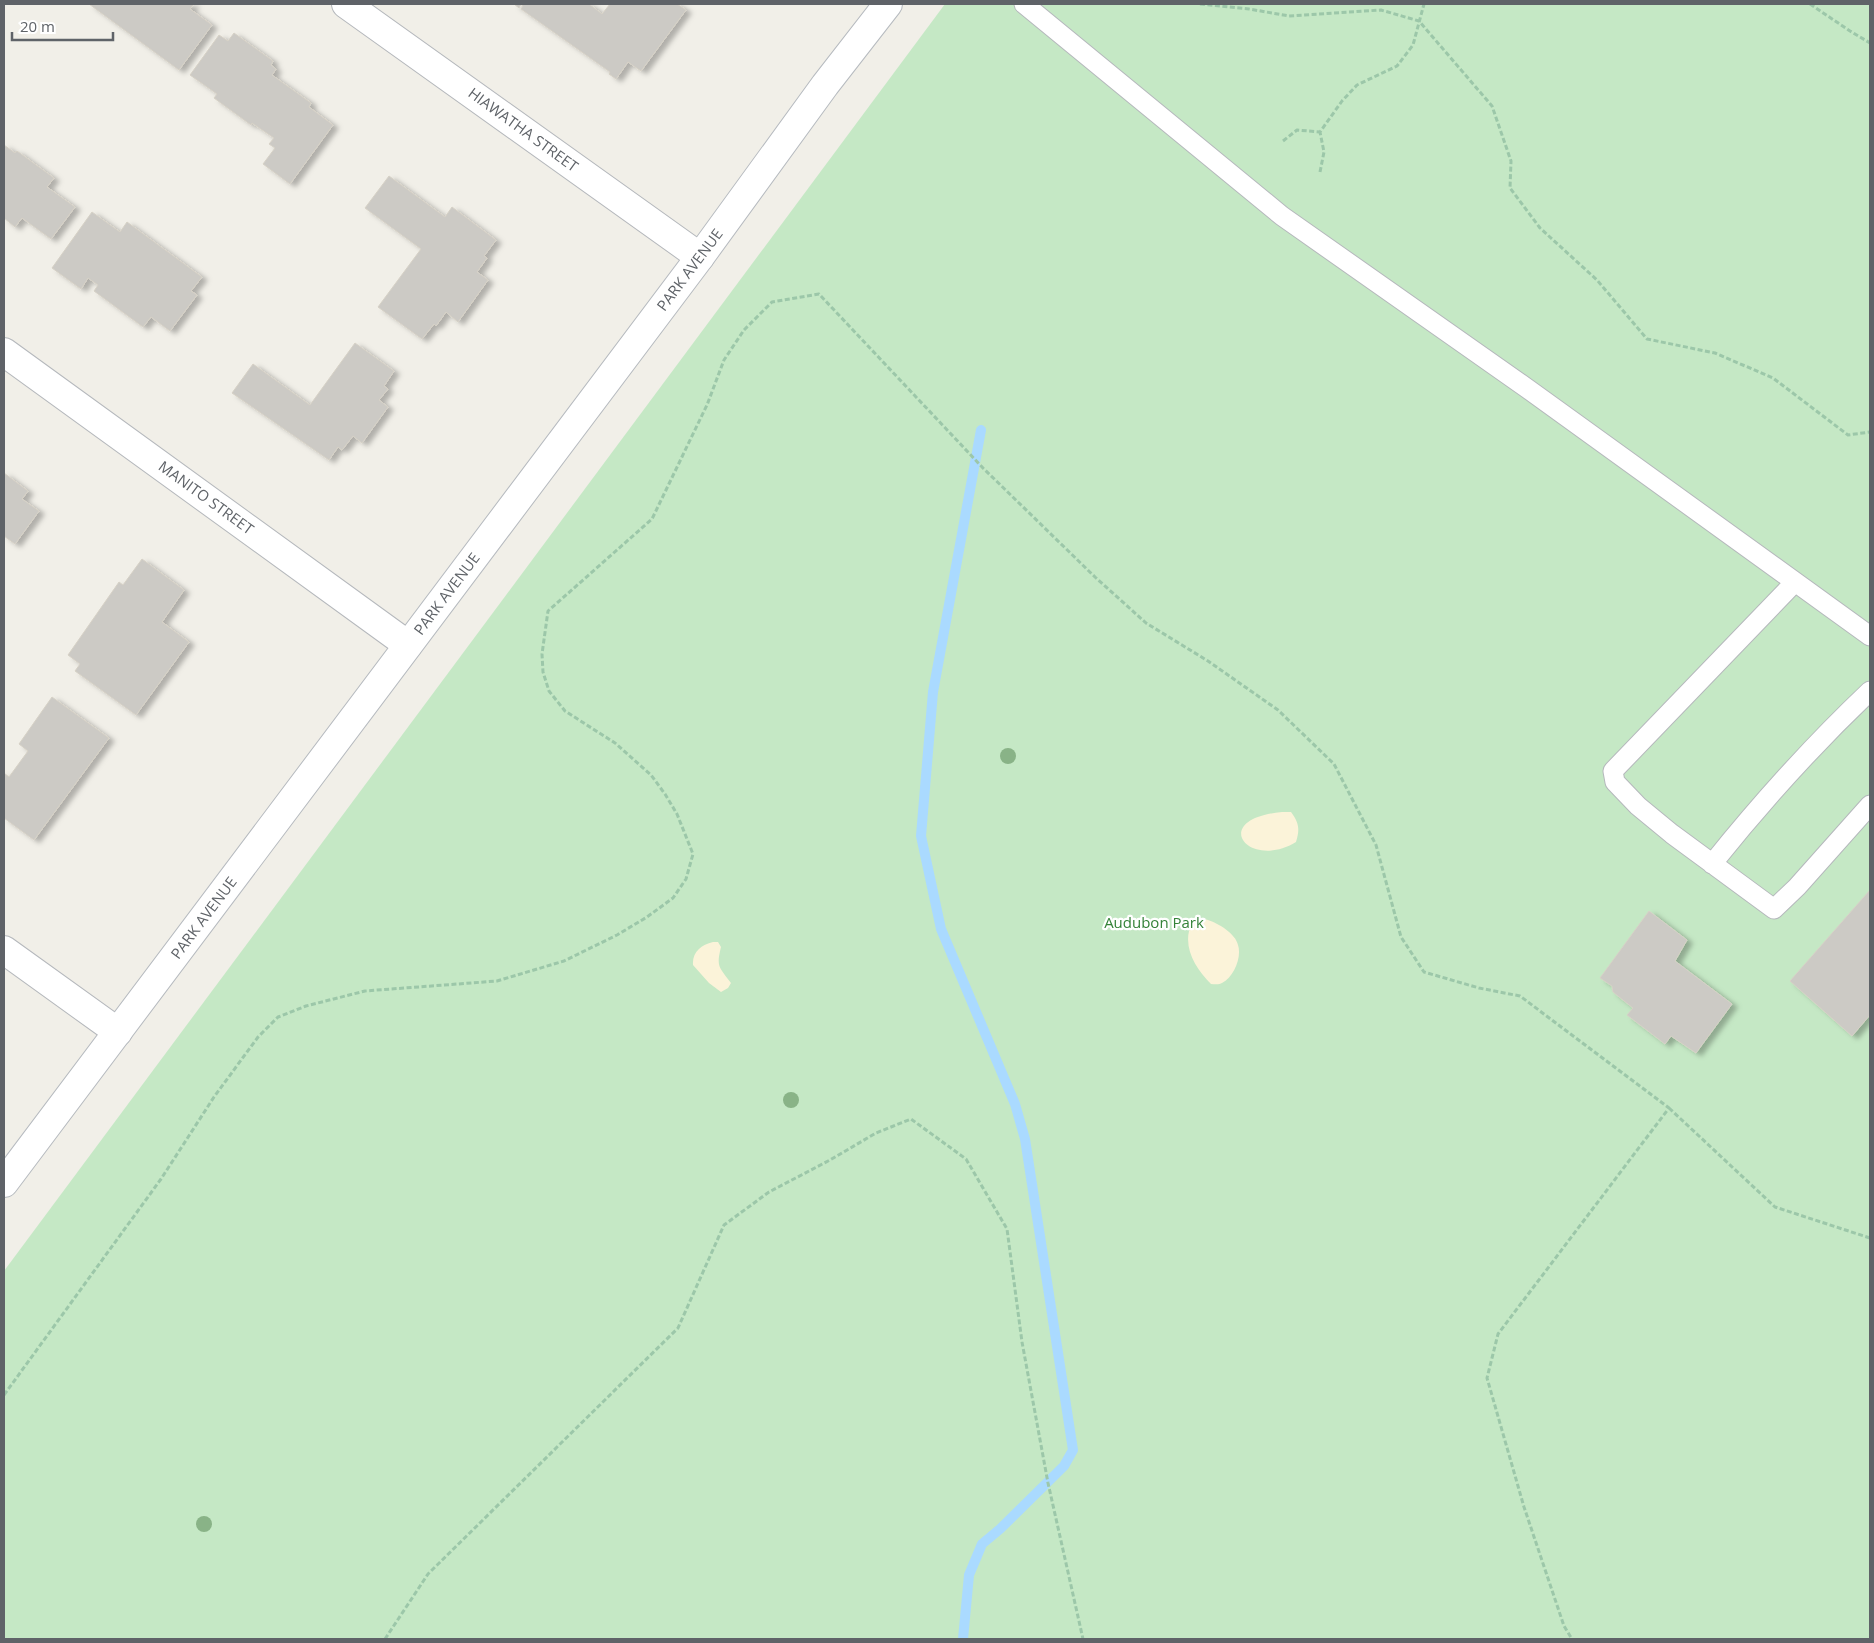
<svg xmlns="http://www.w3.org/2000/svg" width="1874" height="1643" viewBox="0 0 1874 1643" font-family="'Open Sans',sans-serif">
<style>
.green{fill:#c5e8c5}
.sand{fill:#fbf3d9}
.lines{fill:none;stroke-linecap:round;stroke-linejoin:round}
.stream{stroke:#aadaff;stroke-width:10}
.building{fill:#cccac5;stroke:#d6d1c6;filter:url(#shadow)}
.service-casing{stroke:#b5b8bc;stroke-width:21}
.minor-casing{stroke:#b5b8bc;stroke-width:30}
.secondary-casing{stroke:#b6babf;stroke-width:30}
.path{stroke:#9cc7a9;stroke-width:3;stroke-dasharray:5 2.5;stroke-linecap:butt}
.service{stroke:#fff;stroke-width:19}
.minor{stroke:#fff;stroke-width:28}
.secondary{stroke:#fff;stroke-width:28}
.tree{fill:#89b387}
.labels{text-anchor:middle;stroke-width:4.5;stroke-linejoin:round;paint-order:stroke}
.street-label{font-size:15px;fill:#5f6368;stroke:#fff}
.park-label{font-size:15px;fill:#348238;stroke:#fff}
</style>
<defs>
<filter id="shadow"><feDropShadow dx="5.5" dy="3" stdDeviation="2.5" flood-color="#0004"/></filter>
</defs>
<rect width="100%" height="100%" fill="#f1efe8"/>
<path class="green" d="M945,4H1870V1639H4V1271Z"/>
<path class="sand" d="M1282,812H1291C1299,823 1300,829 1296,842C1248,871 1208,819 1282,812Z
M1197,920C1201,920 1205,919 1208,920C1218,923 1236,934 1238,945C1242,957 1234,977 1222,983C1219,985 1214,984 1211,984C1195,968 1181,945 1192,923Z
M713,942H718L721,947C716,967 719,967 731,983L728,988L721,992L709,983L693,965C692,952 701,945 713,942Z"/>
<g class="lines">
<path class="stream" d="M963,1639L969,1575L982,1544L1000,1529L1064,1466L1073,1450L1025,1139L1015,1104L941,929L921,836L933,692L981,430"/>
</g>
<path class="building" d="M89,4H194L190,9L212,25L179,70Z
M514,4H589L602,14L610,4H677L686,10L641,71L628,62L616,79L609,74L610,72L521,9L523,6L521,4L519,8Z
M234,33L273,61L271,65L276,69L272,75L311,103L309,107L333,125L290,184L263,164L275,148L269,144L274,138L252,123L251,125L214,98L217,94L190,75L219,35L228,41Z
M4,145L15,153L17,151L54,178L47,187L75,207L51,239L22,218L15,227L4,218Z
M389,176L445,217L452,207L496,240L484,256L487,258L477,272L488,280L458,322L446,312L436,326L434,324L422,339L378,307L421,249L365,208Z
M92,212L120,232L127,222L202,277L191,291L197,295L170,331L151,317L143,327L94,291L98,285L88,278L81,289L52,268Z
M355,343L394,371L384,386L388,389L379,400L388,407L362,443L353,436L342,450L338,447L329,460L232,393L253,364L310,405Z
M4,473L28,491L22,499L39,511L15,544L4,536Z
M142,559L184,590L162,622L189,642L136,715L75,671L80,664L68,655L119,582L123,585Z
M52,697L109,738L34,840L4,818V773L9,777L28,751L19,744Z
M1870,890V1015L1852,1036L1790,981Z
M1649,911L1687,940L1675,961L1732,1004L1696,1053L1671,1036L1665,1044L1627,1015L1633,1008L1613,992L1612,986L1600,978Z"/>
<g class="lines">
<g class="service-casing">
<path id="service" d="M1024,4L1282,216L1528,389L1870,636
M1795,582L1613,771L1615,782L1638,806L1672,834L1774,909L1797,887L1870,805
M1712,864C1761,803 1813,745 1870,691"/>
</g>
<g class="minor-casing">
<path id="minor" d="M346,4L700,257
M4,352L408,645
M4,950L118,1032"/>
</g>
<g class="secondary-casing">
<path id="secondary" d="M4,1183L700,257L825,85L888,4"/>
</g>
<path class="path" d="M1200,4L1249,9L1289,16L1381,10L1419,21L1492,106L1511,161L1510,188L1540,228L1597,280L1647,339L1715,353L1773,378L1848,435L1870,432
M1810,4L1850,31L1870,43
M1283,141L1297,130L1320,132
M1320,172L1324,152L1320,132L1342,101L1357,85L1397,66L1413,45L1424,4
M1669,1108L1775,1207L1870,1238
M4,1395L161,1179L214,1097L258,1037L278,1017L306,1006L365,991L497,981L564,961L617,935L647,917L673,898L686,879L693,854L677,814L665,794L651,775L615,743L565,711L549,691L543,672L542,654L548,611L652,519L707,405L724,360L744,330L772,302L819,294L983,468L1095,577L1146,623L1208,661L1278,710L1334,764L1376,845L1401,937L1424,972L1479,988L1520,996L1669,1108L1498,1334L1487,1378L1524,1507L1564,1626L1572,1639
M385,1639L428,1574L678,1328L724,1225L769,1192L830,1160L876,1133L911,1119L966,1159L1007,1229L1022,1342L1048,1483L1083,1639"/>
<use href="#service" class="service"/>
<use href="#minor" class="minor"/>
<use href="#secondary" class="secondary"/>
</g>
<g class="tree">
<circle cx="1008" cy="756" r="8"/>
<circle cx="791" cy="1100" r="8"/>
<circle cx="204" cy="1524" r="8"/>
</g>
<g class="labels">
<g class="street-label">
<text transform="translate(523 130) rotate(36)" y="5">HIAWATHA STREET</text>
<text transform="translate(690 270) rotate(-53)" y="5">PARK AVENUE</text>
<text transform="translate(206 498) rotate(36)" y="5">MANITO STREET</text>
<text transform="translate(447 594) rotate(-53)" y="5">PARK AVENUE</text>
<text transform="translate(204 918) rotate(-53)" y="5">PARK AVENUE</text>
</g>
<g class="park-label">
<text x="1154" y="928">Audubon Park</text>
</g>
</g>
<rect width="1874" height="1643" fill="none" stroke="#5f6368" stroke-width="10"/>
<path d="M12 32v8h101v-8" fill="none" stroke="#5f6368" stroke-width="2.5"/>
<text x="20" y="32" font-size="15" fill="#5f6368" stroke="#ffffff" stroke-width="4" paint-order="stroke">20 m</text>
</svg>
